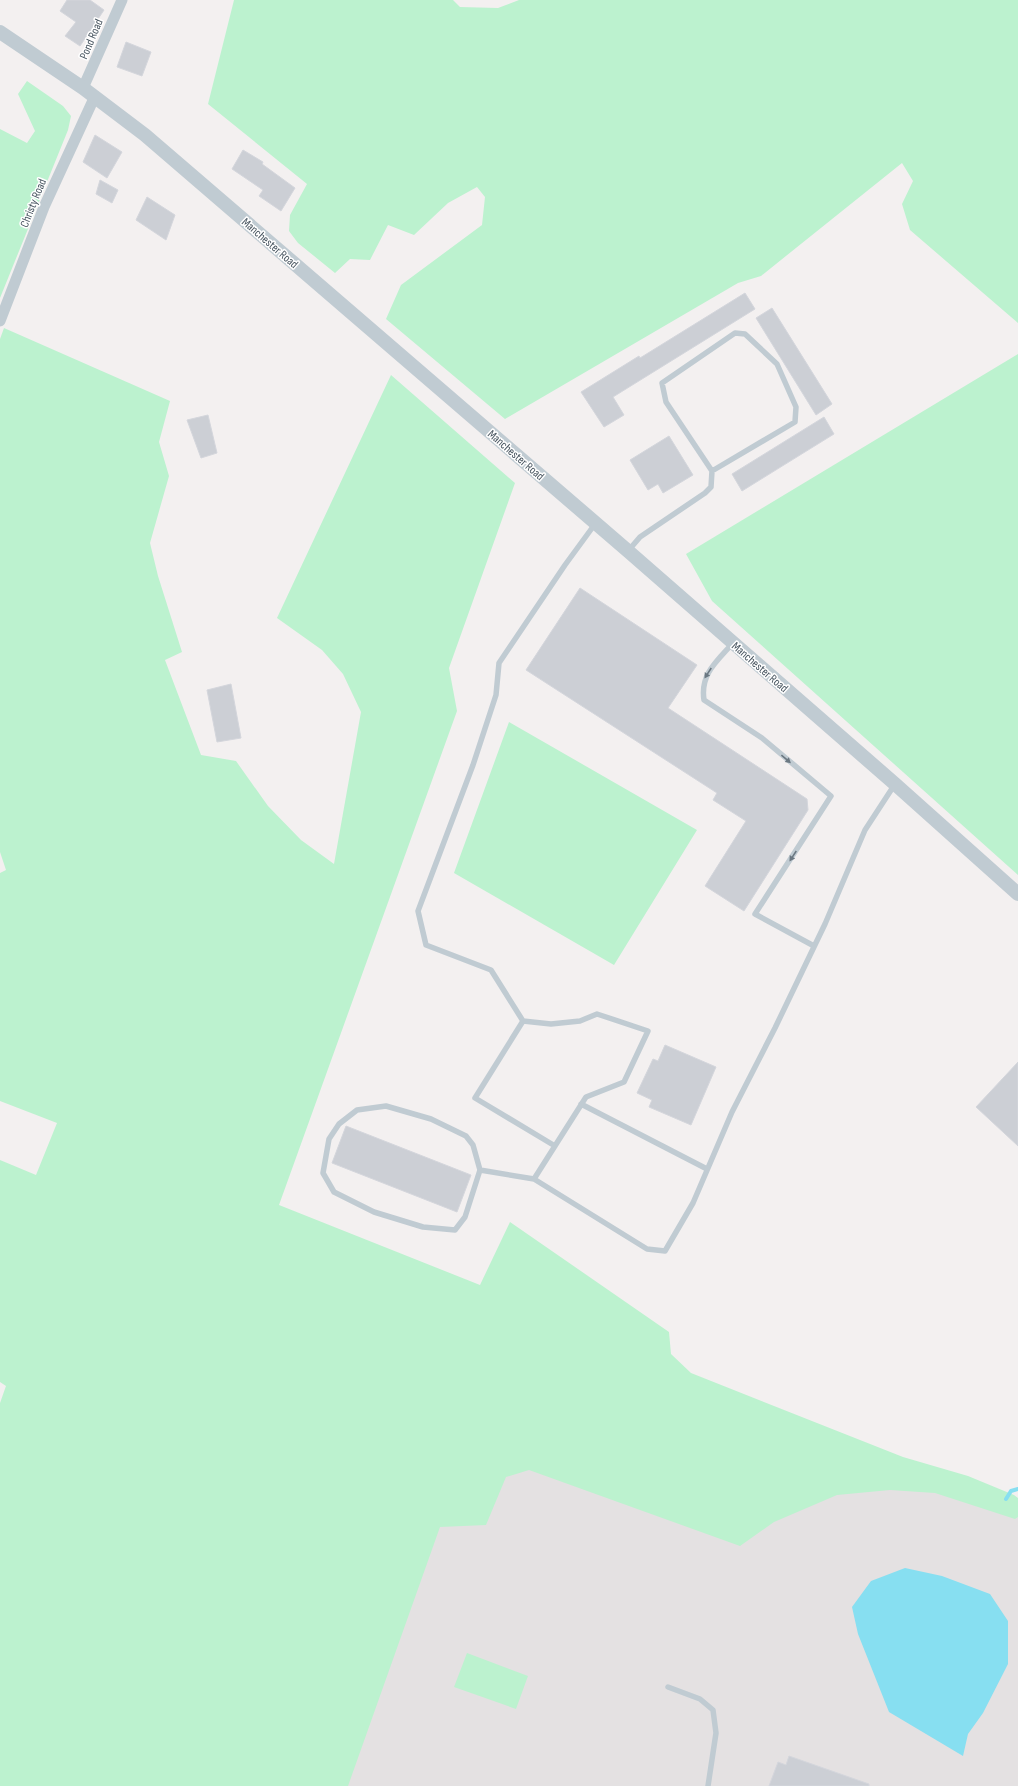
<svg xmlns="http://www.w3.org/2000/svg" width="1018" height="1786" viewBox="0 0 1018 1786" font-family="'Sofia Sans Condensed',sans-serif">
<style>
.education{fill:#e4e1e2}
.green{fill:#bcf2cf}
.water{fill:#87dff1}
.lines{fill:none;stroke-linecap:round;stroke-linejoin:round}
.stream{stroke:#87dff1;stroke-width:4}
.building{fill:#cccfd5;stroke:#d4d6dc}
.service{stroke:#c0cbd2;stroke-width:5.5}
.minor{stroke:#c0cbd2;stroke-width:11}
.tertiary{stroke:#c0cbd2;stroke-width:14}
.oneway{fill:#6b7882}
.labels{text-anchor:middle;stroke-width:3;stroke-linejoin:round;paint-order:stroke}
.street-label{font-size:12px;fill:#47545f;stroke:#fff}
</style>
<rect width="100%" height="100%" fill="#f3f0f0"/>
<path class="education" d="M500,1307L1018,1504V1786H321Z"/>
<path class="green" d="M234,0H453L460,7L498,8L519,0H1018V323L910,230L902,204L913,181L902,163L761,276L738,283L505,419L386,319L401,285L482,225L485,197L477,187L448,203L414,235L388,225L370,260L350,259L335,273L298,243L289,231L290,215L307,184L208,104Z
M27,81L63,106L71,116L68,130L0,298V129L27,143L35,131L18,94Z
M4,328L170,401L159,442L169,476L150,543L158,576L182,652L165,660L201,755L236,761L268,806L301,840L334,864L361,712L343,674L322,650L277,618L391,375L515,483L449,668L457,711L279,1205L480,1285L510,1222L669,1332L671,1354L691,1373L903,1457L968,1476L1014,1495L1018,1498V1517L1015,1519L935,1493L890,1490L837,1495L774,1522L740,1546L529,1470L506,1477L486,1525L440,1527L348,1786H0V1403L6,1386L0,1382V1160L36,1175L57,1123L0,1101V873L6,870L0,852V339Z
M1018,354V875L712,601L686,554Z
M509,722L697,830L614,965L454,873Z
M467,1653L528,1676L516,1709L454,1687Z"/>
<path class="water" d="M905,1568L942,1576L990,1594L1008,1621V1664L983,1713L968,1734L963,1756L889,1712L858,1634L852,1607L871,1581Z"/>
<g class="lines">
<path class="stream" d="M1006,1499L1011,1491L1018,1489"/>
</g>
<path class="building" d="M67,0H90L104,10L80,46L65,36L76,22L60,11Z
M126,42L151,52L142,76L117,67Z
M95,135L122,152L107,178L83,162Z
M243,150L263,162L262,164L295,188L281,211L259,196L263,190L232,169Z
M100,180L118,190L112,203L96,194Z
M147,197L175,215L166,240L136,220Z
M745,293L755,309L613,397L624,415L604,427L581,392L639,356L640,358Z
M772,308L832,404L816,415L756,318Z
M208,415L217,453L201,458L187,420Z
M824,417L834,434L742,491L732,474Z
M669,436L693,475L663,493L658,484L648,490L630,460Z
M580,588L697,665L668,708L807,799L808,810L744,911L705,886L746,821L713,800L717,793L526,670Z
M231,684L241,738L217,742L207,690Z
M665,1045L716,1067L691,1125L649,1107L652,1100L637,1093L653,1059L658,1061Z
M1018,1062V1146L976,1107Z
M346,1126L471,1175L457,1212L332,1163Z
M789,1756L869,1784V1786H769L778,1762L786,1765Z"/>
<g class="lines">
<path class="service" d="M595,524L565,565L499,663L496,695L473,765L418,911L426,945L491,970L523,1021L551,1024L580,1021L597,1014L648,1031L624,1082L586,1097L534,1179L647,1249L665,1251L693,1203L732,1112L775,1028L825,924L865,830L895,784
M628,551L640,537L705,493L711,487L712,471L666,402L662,383L735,333L745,334L777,364L796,407L795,422L712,471
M733,643C717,661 700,674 704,700L762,738L831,796L755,914L814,946
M523,1021L475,1098L555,1146
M581,1104L707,1169
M480,1170L465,1217L455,1230L423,1227L374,1212L334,1192L323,1173L329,1139L339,1124L357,1110L386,1106L431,1119L466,1136L473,1145L480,1170L534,1179
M668,1687L700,1699L713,1710L716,1733L708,1786"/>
<path class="minor" d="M83,88L122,0
M0,321L44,207L95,96"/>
<path class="tertiary" d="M0,32L83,88L145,135L628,551L895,784L1018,894"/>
</g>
<defs><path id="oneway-solid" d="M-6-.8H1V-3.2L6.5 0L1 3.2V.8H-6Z"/></defs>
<g class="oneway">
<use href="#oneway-solid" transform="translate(708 673) rotate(123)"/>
<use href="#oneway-solid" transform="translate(786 759) rotate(40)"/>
<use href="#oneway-solid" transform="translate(793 856) rotate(123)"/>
</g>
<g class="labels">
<g class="street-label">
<text transform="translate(91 39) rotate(-67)" y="4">Pond Road</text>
<text transform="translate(33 203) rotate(-68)" y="4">Christy Road</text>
<text transform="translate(270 243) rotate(41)" y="4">Manchester Road</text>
<text transform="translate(516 455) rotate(41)" y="4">Manchester Road</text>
<text transform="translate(760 667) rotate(41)" y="4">Manchester Road</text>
</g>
</g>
</svg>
